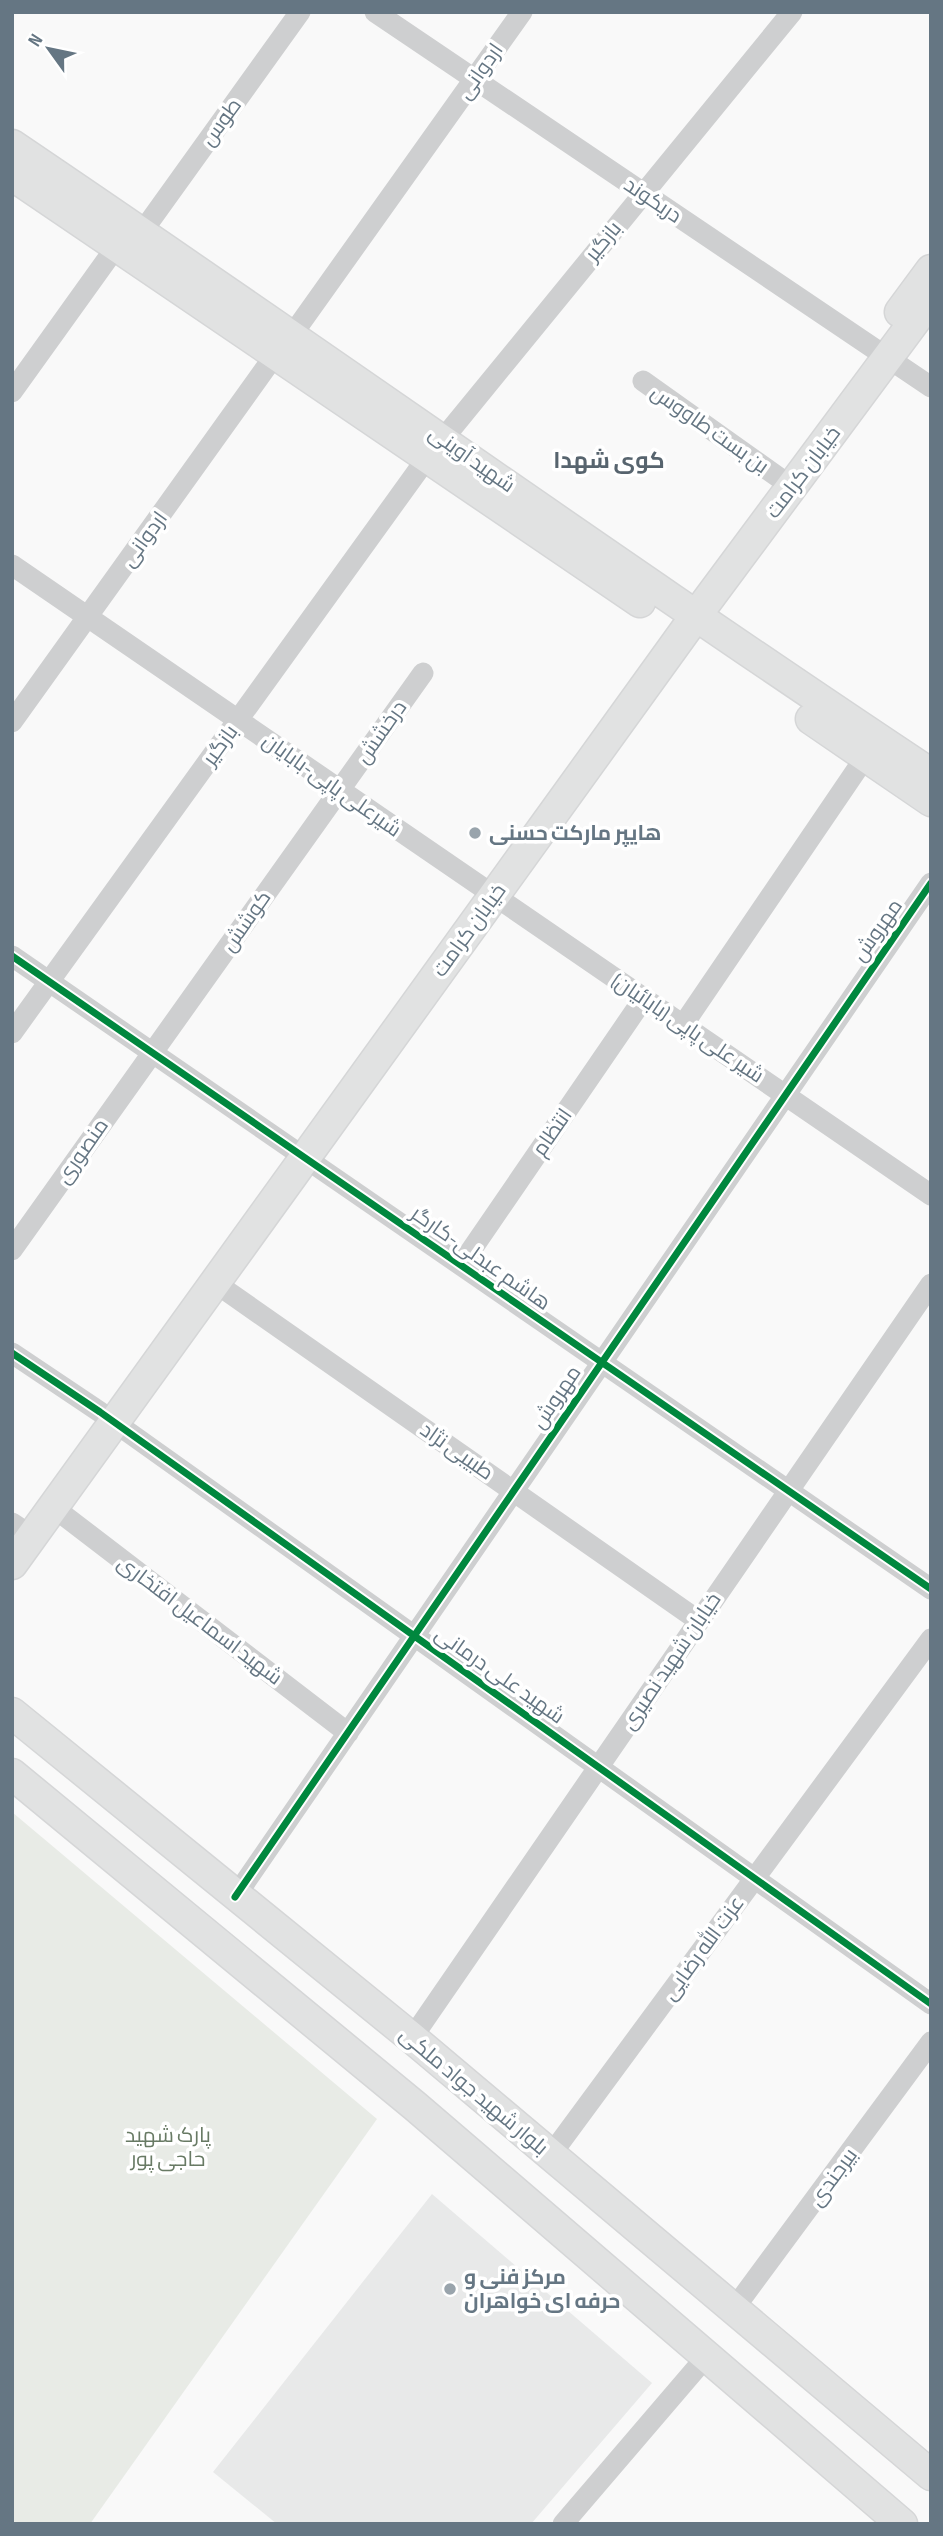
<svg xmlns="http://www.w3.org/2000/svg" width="943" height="2536" viewBox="0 0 943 2536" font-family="'Sofia Sans Condensed',Cairo,sans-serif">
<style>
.built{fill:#e8e9e9}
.green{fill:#e8ebe6}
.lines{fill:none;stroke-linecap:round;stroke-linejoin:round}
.secondary-casing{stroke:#d5d6d7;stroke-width:33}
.street{stroke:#cecfd0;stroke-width:21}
.secondary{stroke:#e1e2e2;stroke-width:30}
.cycleway-casing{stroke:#fff;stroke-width:11}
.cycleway{stroke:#00873e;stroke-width:7}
.poi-dot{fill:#99a4ac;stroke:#fff;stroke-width:2.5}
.labels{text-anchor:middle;stroke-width:7;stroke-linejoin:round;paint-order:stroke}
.street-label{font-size:21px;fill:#657683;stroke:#fff}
.poi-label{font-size:21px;font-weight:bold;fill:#657683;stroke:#fff;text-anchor:start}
.park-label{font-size:21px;fill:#687a64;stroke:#fff}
.neighbourhood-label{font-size:23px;font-weight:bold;fill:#57646e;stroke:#fff}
</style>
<rect width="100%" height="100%" fill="#f9f9f9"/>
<path class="built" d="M432,2194L652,2383L531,2524H277L213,2472Z"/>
<path class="green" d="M12,1812L377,2119L90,2524H12Z"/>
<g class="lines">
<g class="secondary-casing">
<path id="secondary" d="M12,145C320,353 622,569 931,774
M12,175L640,602
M900,312L931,270
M811,719L931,801
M12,1564L695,617L931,299
M12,1713L412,2038L931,2475
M12,1774L415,2106L902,2524"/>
</g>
<path class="street" d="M375,12L931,387
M142,232L300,12
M292,335L522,12
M643,381L778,477
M12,392L116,247
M443,439L792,12
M12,565L931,1195
M12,722L275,355
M12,956L931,1589
M683,1025L866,756
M12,1033L427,458
M12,1250L423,673
M461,1265L644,998
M214,1282L699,1621
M12,1353L100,1412L931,2004
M53,1507L348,1733
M12,1523L18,1527
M235,1897L931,883
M412,2038L931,1284
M550,2156L931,1639
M733,2310L931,2042
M563,2524L706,2357"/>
<use href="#secondary" class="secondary"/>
<g class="cycleway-casing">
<path id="cycleway" d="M12,956L931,1589
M12,1353L100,1412L931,2004
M235,1897L931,883"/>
</g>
<use href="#cycleway" class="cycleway"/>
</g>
<g class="poi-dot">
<circle cx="475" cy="833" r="7"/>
<circle cx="450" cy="2289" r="7"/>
</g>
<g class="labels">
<g class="street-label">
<text transform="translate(480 71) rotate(-55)" y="7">اردوانی</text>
<text transform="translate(221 122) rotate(-54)" y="7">طوس</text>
<text transform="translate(653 200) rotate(34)" y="7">دریکوند</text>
<text transform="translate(603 241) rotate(-51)" y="7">بازگیر</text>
<text transform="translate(710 429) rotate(35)" y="7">بن بست طاووس</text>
<text transform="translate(472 459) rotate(35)" y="7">شهید آوینی</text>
<text transform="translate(803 472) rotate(-53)" y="7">خیابان کرامت</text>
<text transform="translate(144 539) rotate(-54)" y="7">اردوانی</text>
<text transform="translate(381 732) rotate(-55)" y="7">درخشش</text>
<text transform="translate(220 745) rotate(-54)" y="7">بازگیر</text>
<text transform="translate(332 785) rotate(35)" y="7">شیرعلی پاپی-بابایان</text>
<text transform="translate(246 921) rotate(-55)" y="7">کوشش</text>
<text transform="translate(469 930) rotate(-54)" y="7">خیابان کرامت</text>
<text transform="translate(877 930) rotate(-55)" y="7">مهروش</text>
<text transform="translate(688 1028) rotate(34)" y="7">شیر علی پاپی (بابائیان)</text>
<text transform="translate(552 1132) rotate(-55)" y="7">انتظام</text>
<text transform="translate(82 1151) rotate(-55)" y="7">منصوری</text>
<text transform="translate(481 1258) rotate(35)" y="7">هاشم عبدلی-کارگر</text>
<text transform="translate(556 1397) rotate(-56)" y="7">مهروش</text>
<text transform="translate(457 1451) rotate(35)" y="7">طبیبی نژاد</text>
<text transform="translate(200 1620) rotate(37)" y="7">شهید اسماعیل افتخاری</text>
<text transform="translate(671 1661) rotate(-56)" y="7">خیابان شهید نصیری</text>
<text transform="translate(500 1675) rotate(35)" y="7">شهید علی درمانی</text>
<text transform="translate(703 1948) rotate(-54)" y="7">عزت الله رضایی</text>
<text transform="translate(474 2091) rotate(40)" y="7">بلوار شهید جواد ملکی</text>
<text transform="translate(833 2177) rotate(-54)" y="7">بیرجندی</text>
</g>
<g class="poi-label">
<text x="489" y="840">هایپر مارکت حسنی</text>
<text x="464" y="2284">مرکز فنی و<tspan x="464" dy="24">حرفه ای خواهران</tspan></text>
</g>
<g class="park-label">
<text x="168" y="2142">پارک شهید<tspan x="168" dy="24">حاجی پور</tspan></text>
</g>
<g class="neighbourhood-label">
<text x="609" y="468">کوی شهدا</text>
</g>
</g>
<rect width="943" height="2536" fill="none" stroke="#657683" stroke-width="28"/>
<g transform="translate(49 49) rotate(303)" stroke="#ffffff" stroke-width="5" paint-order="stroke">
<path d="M0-5L12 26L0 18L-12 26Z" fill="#657683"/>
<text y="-10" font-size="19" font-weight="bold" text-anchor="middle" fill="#657683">N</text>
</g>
</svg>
